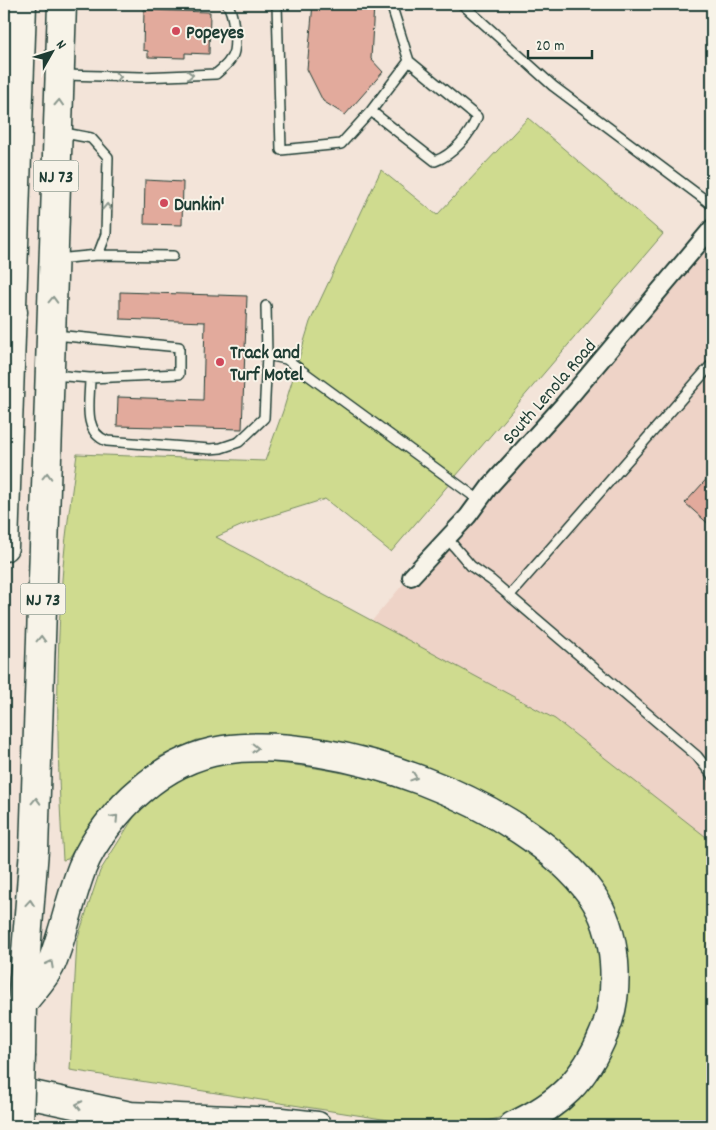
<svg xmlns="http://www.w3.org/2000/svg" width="716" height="1130" viewBox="0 0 716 1130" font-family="Dekko,sans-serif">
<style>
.built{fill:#eed3c7}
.green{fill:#cfdb8f;stroke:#778c62}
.building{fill:#e2aa9c;stroke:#1f3d34}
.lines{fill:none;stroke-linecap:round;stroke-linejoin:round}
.service-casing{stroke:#1f3d34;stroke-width:12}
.minor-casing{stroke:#1f3d34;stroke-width:20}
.trunk-casing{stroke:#1f3d34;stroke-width:31}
.motorway-casing{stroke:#1f3d34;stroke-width:31}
.service{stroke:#f7f3e8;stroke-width:9}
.minor{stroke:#f7f3e8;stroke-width:16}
.trunk{stroke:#f7f3e8;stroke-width:28}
.motorway{stroke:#f7f3e8;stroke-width:28}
.trunk-bridge-casing{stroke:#1f3d34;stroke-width:31;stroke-linecap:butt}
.trunk-bridge{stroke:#f7f3e8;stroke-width:28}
.oneway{stroke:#8b988e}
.poi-dot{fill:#d1495b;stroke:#f7f3e8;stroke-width:2}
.labels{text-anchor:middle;stroke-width:4;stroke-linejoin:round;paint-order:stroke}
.shield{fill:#f7f3e8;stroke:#60746a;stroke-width:1}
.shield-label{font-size:18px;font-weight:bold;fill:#1f3d34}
.poi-label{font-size:19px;font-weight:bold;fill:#1f3d34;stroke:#f7f3e8;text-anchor:start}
.street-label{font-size:19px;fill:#1f3d34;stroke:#f7f3e8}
</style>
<rect width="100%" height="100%" fill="#f3e4d9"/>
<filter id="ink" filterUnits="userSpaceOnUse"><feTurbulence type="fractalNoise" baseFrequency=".02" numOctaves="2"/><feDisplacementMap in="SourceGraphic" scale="10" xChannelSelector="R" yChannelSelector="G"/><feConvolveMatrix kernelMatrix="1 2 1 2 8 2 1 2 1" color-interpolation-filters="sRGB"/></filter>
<g filter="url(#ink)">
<path class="built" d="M712,221V1013L692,939L342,656Z"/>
<path class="green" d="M528,118L663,234L391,552L325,499L245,524L216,537L555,719L710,840L712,848V1126H545L551,1124L591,1087L618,1039L629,981L621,929L571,853L533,822L493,798L408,760L298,737L197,740L161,756L132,779L95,817L68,859L63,860C57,763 55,664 63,567C66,529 72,492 77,454L265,461L283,411L310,322L381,170L437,215Z
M254,761C355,768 459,796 538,860C553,873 571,887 581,903C597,930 606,975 599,1006C592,1033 569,1074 547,1092C536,1101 520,1109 507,1115C477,1128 427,1123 395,1121L70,1070L77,940L100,871L139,809L165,787L194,771L224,763Z"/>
<path class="building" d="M313,4H374L371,59L383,72L345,115L323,101L307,69Z
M144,10L210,12L209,54L185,53V58L148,57V51L143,50Z
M145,180L183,182L182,225L144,224Z
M120,292L247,296L242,429L117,426L118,397L203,400L205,322L120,319Z
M712,473V527L685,503Z"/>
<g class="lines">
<g class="service-casing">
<path id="service" d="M277,4L281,150L341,144L371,111L409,61
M462,4L553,86L712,205
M63,75L141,77L216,74C223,68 232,61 234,51C236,40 234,13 227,4
M371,111L435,161C453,155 470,135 477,117L409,61L391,4
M59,132L91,138L108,157L106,234L98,255
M57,259L98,255L173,256
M266,306L267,355
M53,375L90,378L179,374V347L55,335
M90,378C90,400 82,432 107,441L210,449L221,448L239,442L264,418L267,355L286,359L479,500
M447,538L471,566L491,580L697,756L712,775
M509,596L712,364"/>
</g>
<g class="minor-casing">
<path id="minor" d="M411,577L468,516L490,486L564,404L712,228"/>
</g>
<g class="trunk-casing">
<path id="trunk" d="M4,547L22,4
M21,1055L22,1004L34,850L62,4"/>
</g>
<g class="motorway-casing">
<path id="motorway" d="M4,333L13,312
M22,1004C31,991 46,977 52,962C64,932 70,899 82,868C92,842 119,808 141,790C164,770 192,755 223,750C334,733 524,802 591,894C618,932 621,991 604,1033C585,1080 559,1105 513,1126
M4,1089L144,1119
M127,1116L282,1122L317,1126"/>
</g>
<use href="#service" class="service"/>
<use href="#minor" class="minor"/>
<use href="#trunk" class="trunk"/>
<use href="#motorway" class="motorway"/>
<g class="trunk-bridge-casing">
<path id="trunk-bridge" d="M19,1126L21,1055"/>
</g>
<use href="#trunk-bridge" class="trunk-bridge"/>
</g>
<defs><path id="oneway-chevron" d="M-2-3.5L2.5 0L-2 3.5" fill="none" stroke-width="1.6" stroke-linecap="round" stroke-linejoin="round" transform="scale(1.25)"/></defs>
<g class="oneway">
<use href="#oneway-chevron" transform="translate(190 75) rotate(-2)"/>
<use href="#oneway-chevron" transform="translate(118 77) rotate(1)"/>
<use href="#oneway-chevron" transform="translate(59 103) rotate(-87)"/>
<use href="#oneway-chevron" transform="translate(107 207) rotate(-88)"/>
<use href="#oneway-chevron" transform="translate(53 300) rotate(-88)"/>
<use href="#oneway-chevron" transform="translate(47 476) rotate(-88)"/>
<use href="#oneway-chevron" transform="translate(41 639) rotate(-88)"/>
<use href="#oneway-chevron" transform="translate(255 748) rotate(1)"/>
<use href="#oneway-chevron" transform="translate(414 777) rotate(18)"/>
<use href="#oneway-chevron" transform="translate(36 801) rotate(-88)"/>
<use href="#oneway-chevron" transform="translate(115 818) rotate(-47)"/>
<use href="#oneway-chevron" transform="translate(30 903) rotate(-85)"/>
<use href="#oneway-chevron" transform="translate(50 964) rotate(-62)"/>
<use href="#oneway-chevron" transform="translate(79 1105) rotate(-168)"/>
</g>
</g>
<g class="poi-dot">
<circle cx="176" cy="31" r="5"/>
<circle cx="164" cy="203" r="5"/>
<circle cx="220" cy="362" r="5"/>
</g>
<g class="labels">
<g class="shield">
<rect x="33.5" y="160.5" width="45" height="31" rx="4"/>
<rect x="20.5" y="583.5" width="45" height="31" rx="4"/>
</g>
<g class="shield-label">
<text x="56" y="182">NJ 73</text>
<text x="43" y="605">NJ 73</text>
</g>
<g class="poi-label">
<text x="186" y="38">Popeyes</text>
<text x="174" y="210">Dunkin'</text>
<text x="230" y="358">Track and<tspan x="230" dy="22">Turf Motel</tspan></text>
</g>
<g class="street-label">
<text transform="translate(548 391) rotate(-49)" y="7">South Lenola Road</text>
</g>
</g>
<rect width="716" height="1130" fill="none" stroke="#f7f3e8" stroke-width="20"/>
<rect x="10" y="10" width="696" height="1110" fill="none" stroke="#1f3d34" stroke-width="2" filter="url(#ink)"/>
<g transform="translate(52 52) rotate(51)" stroke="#f7f3e8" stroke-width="4" paint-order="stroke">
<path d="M0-4L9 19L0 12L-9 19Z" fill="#1f3d34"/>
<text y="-8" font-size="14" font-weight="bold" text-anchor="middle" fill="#1f3d34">N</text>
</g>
<path d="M528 50v8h64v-8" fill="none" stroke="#1f3d34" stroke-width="2.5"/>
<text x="536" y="50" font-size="15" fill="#1f3d34" stroke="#f7f3e8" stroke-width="4" paint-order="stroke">20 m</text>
</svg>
